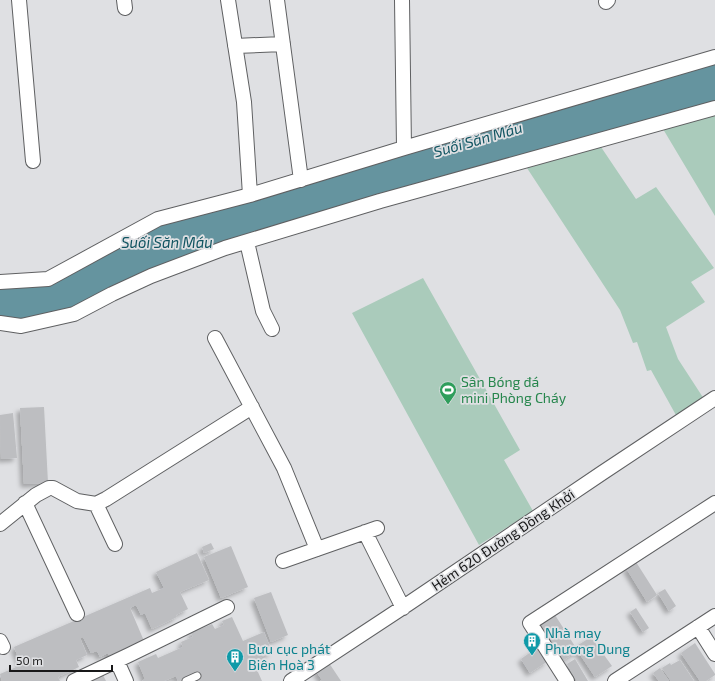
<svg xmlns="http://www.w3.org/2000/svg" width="715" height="681" viewBox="0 0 715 681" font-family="'Exo 2',sans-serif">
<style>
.green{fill:#aacbbb}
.water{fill:#65949f}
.building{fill:#bdbec1;filter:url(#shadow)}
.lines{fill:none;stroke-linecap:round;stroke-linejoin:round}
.lane-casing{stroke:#5f6062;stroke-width:9}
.street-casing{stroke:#5f6062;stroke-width:16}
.lane{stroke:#fff;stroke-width:7}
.street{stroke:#fff;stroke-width:14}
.labels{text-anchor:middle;stroke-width:3.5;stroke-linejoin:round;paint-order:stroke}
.leisure-label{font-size:14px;fill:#27864d;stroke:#dfe0e3;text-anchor:start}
.street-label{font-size:14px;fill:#181819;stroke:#dfe0e3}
.culture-label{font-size:14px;fill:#0d838f;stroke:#dfe0e3;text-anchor:start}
.water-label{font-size:15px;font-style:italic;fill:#105461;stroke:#dfe0e3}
</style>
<defs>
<filter id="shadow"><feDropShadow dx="-3.5" dy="3.5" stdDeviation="2" flood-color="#0004"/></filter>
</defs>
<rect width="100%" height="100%" fill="#dfe0e3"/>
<path class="green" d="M715,113V216L663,129Z
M601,147L636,199L656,187L714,268L691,282L705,302L666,327L678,359L704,399L677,417L651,370L647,371L637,342L633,343L620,310L527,168Z
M423,278L520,450L504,460L533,511L479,545L352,313Z"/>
<path class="water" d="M715,62V103L377,197L73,310L21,322L0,319V287L48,284L160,223Z"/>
<path class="building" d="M44,407L48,483L24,484L20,408Z
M13,413L17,458L1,459L0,415Z
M211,543L214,549L204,553L202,547Z
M231,546L248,587L221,598L204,557Z
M197,553L209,580L180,592L188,609L176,615L177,617L152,629L145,613L141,615L136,605L130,608L144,641L121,651L123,655L111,660L108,653L100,657L97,651L91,653L83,637L80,638L87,655L76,660L79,667L58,677L60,681H2L0,674L21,665L14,647L150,588L152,593L164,588L156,572Z
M636,562L657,595L647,602L626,568Z
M665,589L676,606L669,611L658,593Z
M271,592L288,635L271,642L254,598Z
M636,608L649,628L643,632L630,612Z
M555,615L578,651L562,661L539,624Z
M232,617L243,641L264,632L272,652L253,661L262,681H199L196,674L179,681H178L176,676L164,681H142L145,679L138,662L156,654L158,658L183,647L181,642L193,637L191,633L212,624L215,629L224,625L222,621Z
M591,637L612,666L595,677L575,647Z
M695,643L715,674V675L706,681H700L681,653Z
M538,647L548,661L530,673L521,659Z
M575,659L588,681H577L567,664Z
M680,660L694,681H671L662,668L670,663L671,665Z
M329,663L341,681H320L322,680L316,671Z
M660,668L669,681H659L653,673Z
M102,673L106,681H85Z"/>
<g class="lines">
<g class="lane-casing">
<path id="lane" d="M186,681L197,676"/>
</g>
<g class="street-casing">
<path id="street" d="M19,0L33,161
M124,0L125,8
M228,0L244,102L250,195
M277,0L301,180
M402,0L404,148
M606,2L608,0
M235,46L283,44
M247,242L263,311L272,329
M0,282L48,279L158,219L250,195L404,148L715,57
M0,323L21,326L74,314L112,294L151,276L225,248L380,201L715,108
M215,338L284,468L317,549
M25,503L77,614
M96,504L106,499L252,407
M0,524L36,495L49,488H53L77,501L96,504L115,544
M365,532L403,608
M283,561L377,528
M698,627L715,654
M0,641L3,647
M117,661L126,681
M74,681L129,655L227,607
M291,681L408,604L602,473L715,398
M567,681L530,623L715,503
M615,681L715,616"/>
</g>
<use href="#lane" class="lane"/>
<use href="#street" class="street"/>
</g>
<defs>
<g id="stadium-pin" transform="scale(0.9)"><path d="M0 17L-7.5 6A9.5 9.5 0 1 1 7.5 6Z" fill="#2e9e5b" stroke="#dfe0e3"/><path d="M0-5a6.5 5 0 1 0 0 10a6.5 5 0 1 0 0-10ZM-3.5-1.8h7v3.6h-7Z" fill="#fff"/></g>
<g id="building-pin" transform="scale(0.9)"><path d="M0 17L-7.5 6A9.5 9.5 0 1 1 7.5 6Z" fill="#0f9aa8" stroke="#dfe0e3"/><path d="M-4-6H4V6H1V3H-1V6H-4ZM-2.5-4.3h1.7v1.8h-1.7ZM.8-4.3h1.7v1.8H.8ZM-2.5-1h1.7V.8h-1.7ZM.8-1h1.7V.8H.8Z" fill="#fff"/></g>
</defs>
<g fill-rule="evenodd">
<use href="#stadium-pin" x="448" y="390"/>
<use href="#building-pin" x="532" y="641"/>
<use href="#building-pin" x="235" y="657"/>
</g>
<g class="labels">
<g class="leisure-label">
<text x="461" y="387">Sân Bóng đá<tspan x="461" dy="16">mini Phòng Cháy</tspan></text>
</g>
<g class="street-label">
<text transform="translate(503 540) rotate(-34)" y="5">Hẻm 620 Đường Đồng Khởi</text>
</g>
<g class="culture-label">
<text x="545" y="638">Nhà may<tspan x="545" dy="16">Phương Dung</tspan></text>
<text x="248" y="654">Bưu cục phát<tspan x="248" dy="16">Biên Hoà 3</tspan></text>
</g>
<g class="water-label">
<text transform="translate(478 140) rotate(-16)" y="5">Suối Săn Máu</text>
<text x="167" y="248">Suối Săn Máu</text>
</g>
</g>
<path d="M10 665v6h102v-6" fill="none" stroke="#181819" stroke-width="2"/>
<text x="16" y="665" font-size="12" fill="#181819" stroke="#dfe0e3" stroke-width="3" paint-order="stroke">50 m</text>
</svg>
